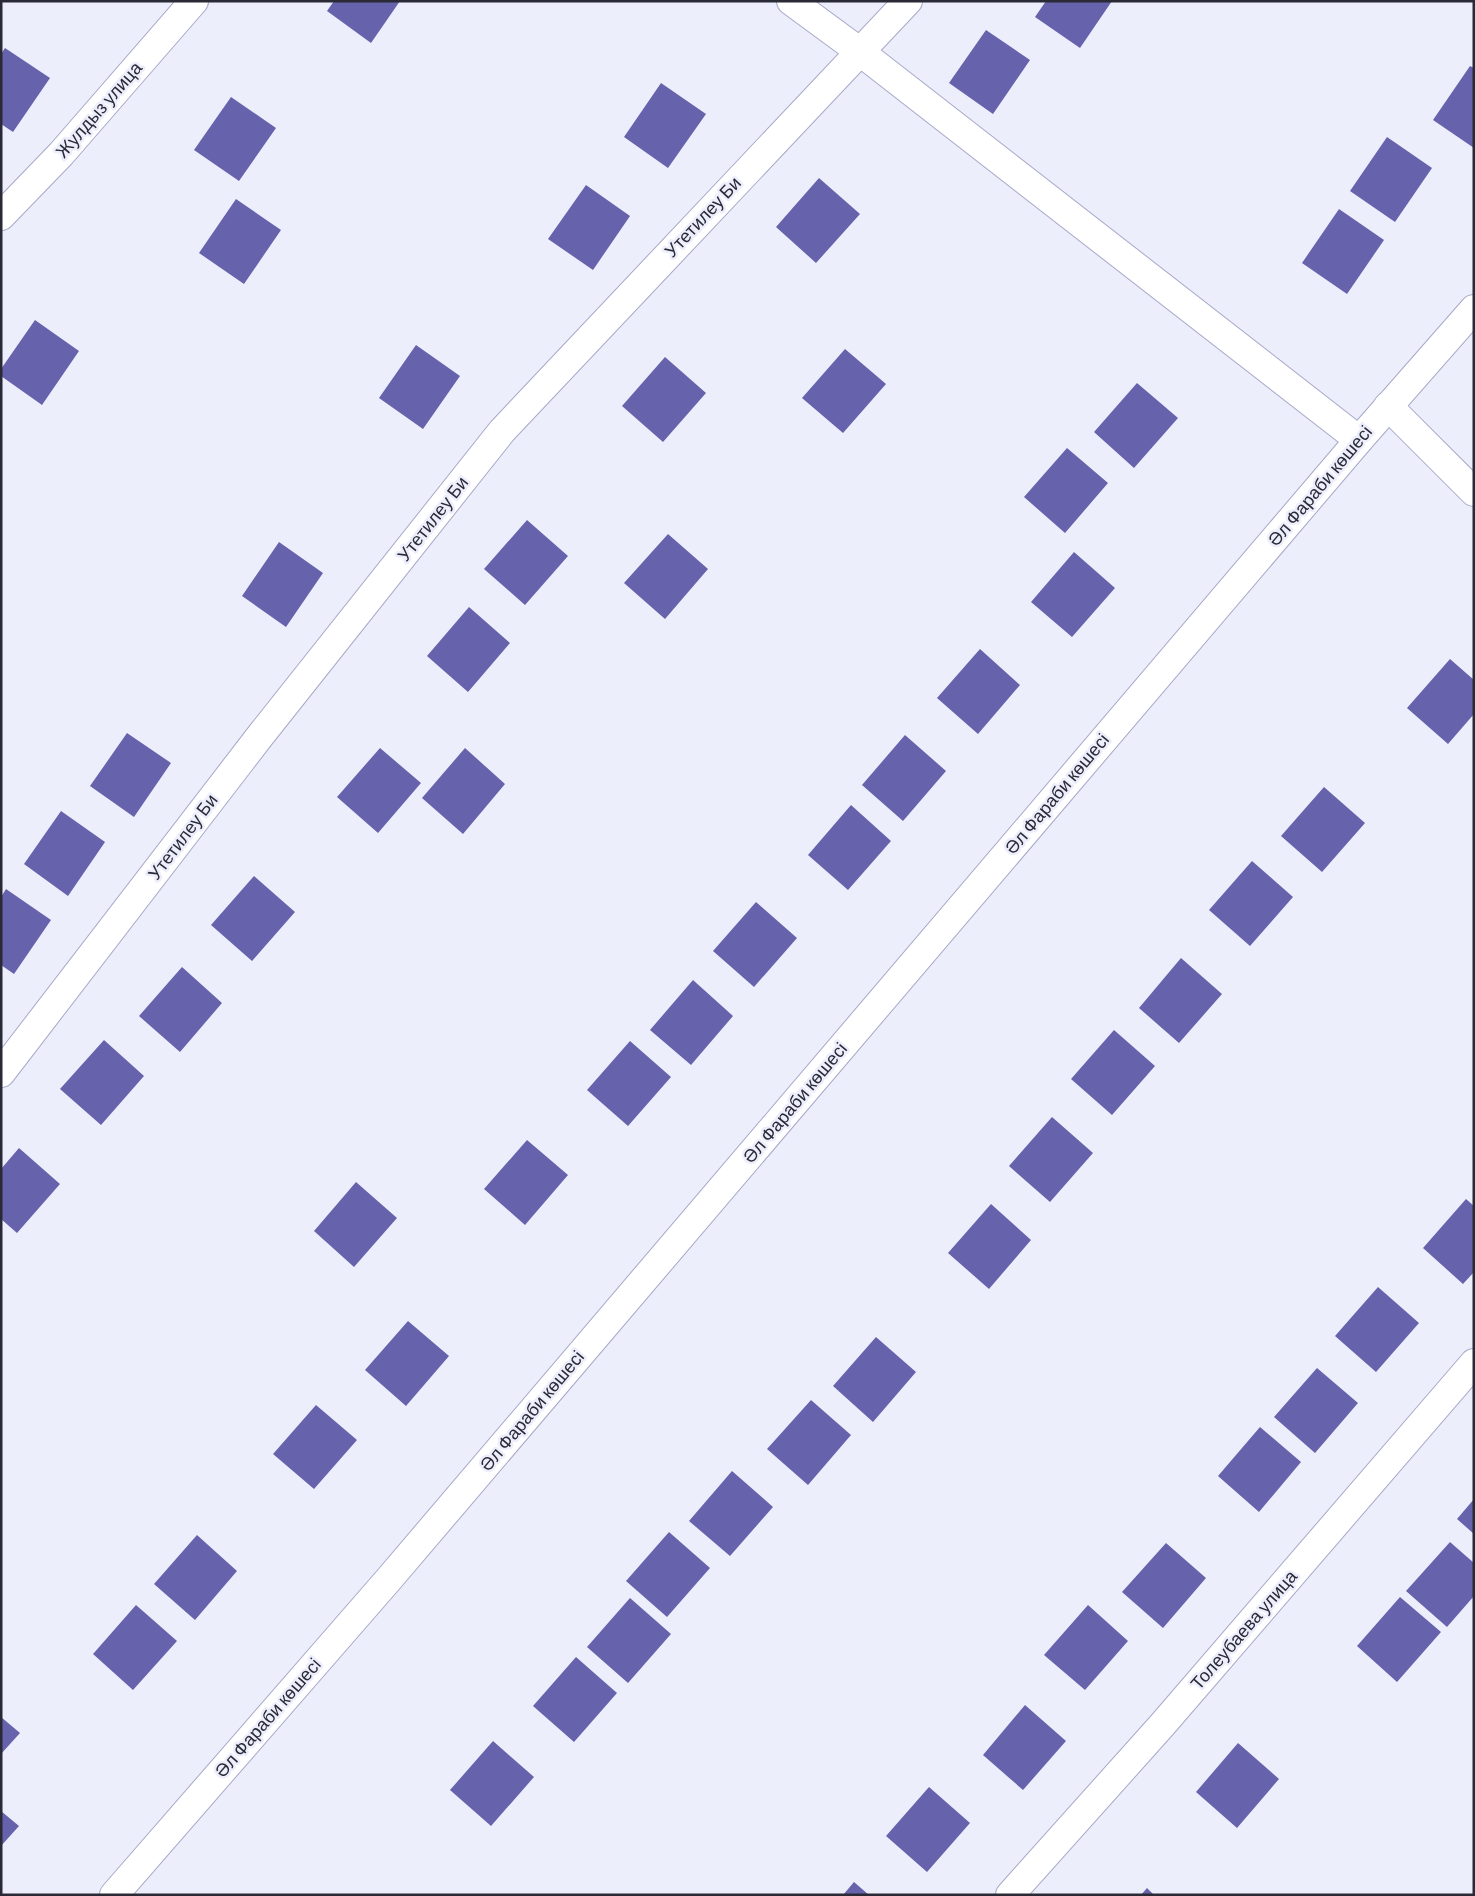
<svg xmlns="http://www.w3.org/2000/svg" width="1475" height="1896" viewBox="0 0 1475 1896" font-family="Barlow,sans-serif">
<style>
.building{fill:#6762ac}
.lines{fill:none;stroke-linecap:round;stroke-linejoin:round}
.minor-casing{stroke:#a7a8c9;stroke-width:30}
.tertiary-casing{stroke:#a7a8c9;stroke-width:30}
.minor{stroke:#fff;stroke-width:28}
.tertiary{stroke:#fff;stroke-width:28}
.labels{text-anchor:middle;stroke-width:5;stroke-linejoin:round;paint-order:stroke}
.street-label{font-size:18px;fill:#2a2a37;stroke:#edeefc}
</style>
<rect width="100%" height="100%" fill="#edeefc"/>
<path class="building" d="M334,1H400L371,43L327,11Z
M1046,1H1112L1080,48L1035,17Z
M986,30L1030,60L993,114L949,83Z
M5,48L50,78L13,132L1,124V54Z
M1470,66L1474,68V148L1433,120Z
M661,83L706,114L668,168L624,137Z
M231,97L276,128L239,181L194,150Z
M1387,137L1432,168L1395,222L1350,191Z
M819,178L860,214L816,263L776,227Z
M586,185L630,216L593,270L548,239Z
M236,199L281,230L244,284L199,253Z
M1339,209L1384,240L1347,294L1302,263Z
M35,320L79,351L42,405L1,376V369Z
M416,345L460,376L423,429L379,398Z
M845,349L886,384L843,433L802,398Z
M665,357L706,393L663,442L622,406Z
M1137,383L1178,418L1134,468L1094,432Z
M1067,448L1108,483L1065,533L1024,497Z
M527,520L568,556L525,605L484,569Z
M668,534L708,569L665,619L624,583Z
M279,542L323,573L286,627L242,596Z
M1074,552L1115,588L1072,637L1031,602Z
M469,607L510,643L468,692L427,656Z
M980,649L1020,685L978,734L937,698Z
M1450,659L1474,680V714L1448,744L1407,708Z
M127,733L171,763L134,817L90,786Z
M905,735L946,771L903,821L862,785Z
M380,748L421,783L378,833L337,797Z
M465,748L505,784L463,834L422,798Z
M1324,787L1365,823L1322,872L1281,836Z
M851,805L891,841L848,890L808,855Z
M61,811L105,842L68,896L24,864Z
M1252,861L1293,897L1250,946L1209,910Z
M254,876L295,912L252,961L211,925Z
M6,889L51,920L14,974L1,965V897Z
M756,902L797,938L754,987L713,951Z
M1181,958L1222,994L1179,1043L1139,1008Z
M182,967L222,1003L180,1052L139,1016Z
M693,980L733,1016L691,1065L650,1030Z
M1114,1030L1155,1066L1112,1115L1071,1079Z
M104,1040L144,1076L101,1125L60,1089Z
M630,1041L671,1077L628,1126L587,1090Z
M1052,1117L1093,1153L1050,1202L1009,1166Z
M527,1140L568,1175L525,1225L484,1189Z
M19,1148L60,1184L17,1233L1,1219V1169Z
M356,1182L397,1218L354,1267L314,1231Z
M1466,1199L1474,1206V1272L1463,1284L1423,1248Z
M991,1204L1031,1240L989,1289L948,1253Z
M1378,1287L1419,1323L1376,1372L1335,1336Z
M408,1321L449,1356L406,1406L365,1370Z
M876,1337L916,1372L873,1422L833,1386Z
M1317,1368L1358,1403L1315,1453L1274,1417Z
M811,1400L851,1435L808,1485L767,1449Z
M316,1405L357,1440L314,1489L273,1454Z
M1260,1427L1301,1462L1259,1512L1218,1476Z
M732,1471L773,1507L730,1556L689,1521Z
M1474,1499V1534L1457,1519Z
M669,1532L710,1568L667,1617L626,1581Z
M197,1535L237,1571L195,1620L154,1584Z
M1450,1542L1474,1563V1596L1447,1627L1406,1591Z
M1166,1543L1206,1578L1163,1628L1122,1592Z
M1400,1597L1441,1632L1397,1682L1357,1646Z
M630,1598L671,1634L628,1683L587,1647Z
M136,1605L177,1641L133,1690L93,1654Z
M1088,1605L1128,1641L1085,1690L1044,1655Z
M576,1657L617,1693L574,1742L533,1706Z
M1025,1705L1066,1741L1023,1790L983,1755Z
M1,1717L20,1733L1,1754Z
M493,1741L534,1777L491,1826L450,1790Z
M1238,1743L1279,1779L1237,1828L1196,1792Z
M929,1787L970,1823L927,1872L886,1836Z
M1,1811L19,1826L1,1846Z
M854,1882L869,1895H843Z
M1147,1888L1154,1895H1141Z"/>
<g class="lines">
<g class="minor-casing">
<path id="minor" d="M791,1L859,51L1359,440
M1,216L61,154L194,1
M1388,406L1474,492
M1,1073L260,736L502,431L908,1
M1010,1895L1163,1724L1474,1363"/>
</g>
<g class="tertiary-casing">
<path id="tertiary" d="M114,1895L389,1579L1359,440L1474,309"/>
</g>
<use href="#minor" class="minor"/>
<use href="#tertiary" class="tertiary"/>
</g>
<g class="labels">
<g class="street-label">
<text transform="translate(99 110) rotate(-49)" y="6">Жулдыз улица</text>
<text transform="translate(703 217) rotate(-47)" y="6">Утетилеу Би</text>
<text transform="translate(1320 486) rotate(-50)" y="6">Әл Фараби көшесі</text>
<text transform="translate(433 519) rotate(-52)" y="6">Утетилеу Би</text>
<text transform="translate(1057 794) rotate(-50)" y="6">Әл Фараби көшесі</text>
<text transform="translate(183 837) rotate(-53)" y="6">Утетилеу Би</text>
<text transform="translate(795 1103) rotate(-50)" y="6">Әл Фараби көшесі</text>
<text transform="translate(532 1411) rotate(-50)" y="6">Әл Фараби көшесі</text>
<text transform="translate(1244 1630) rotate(-49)" y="6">Толеубаева улица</text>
<text transform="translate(268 1718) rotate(-49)" y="6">Әл Фараби көшесі</text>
</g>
</g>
<rect width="1475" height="1896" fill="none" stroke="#2a2a37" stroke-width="5"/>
</svg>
